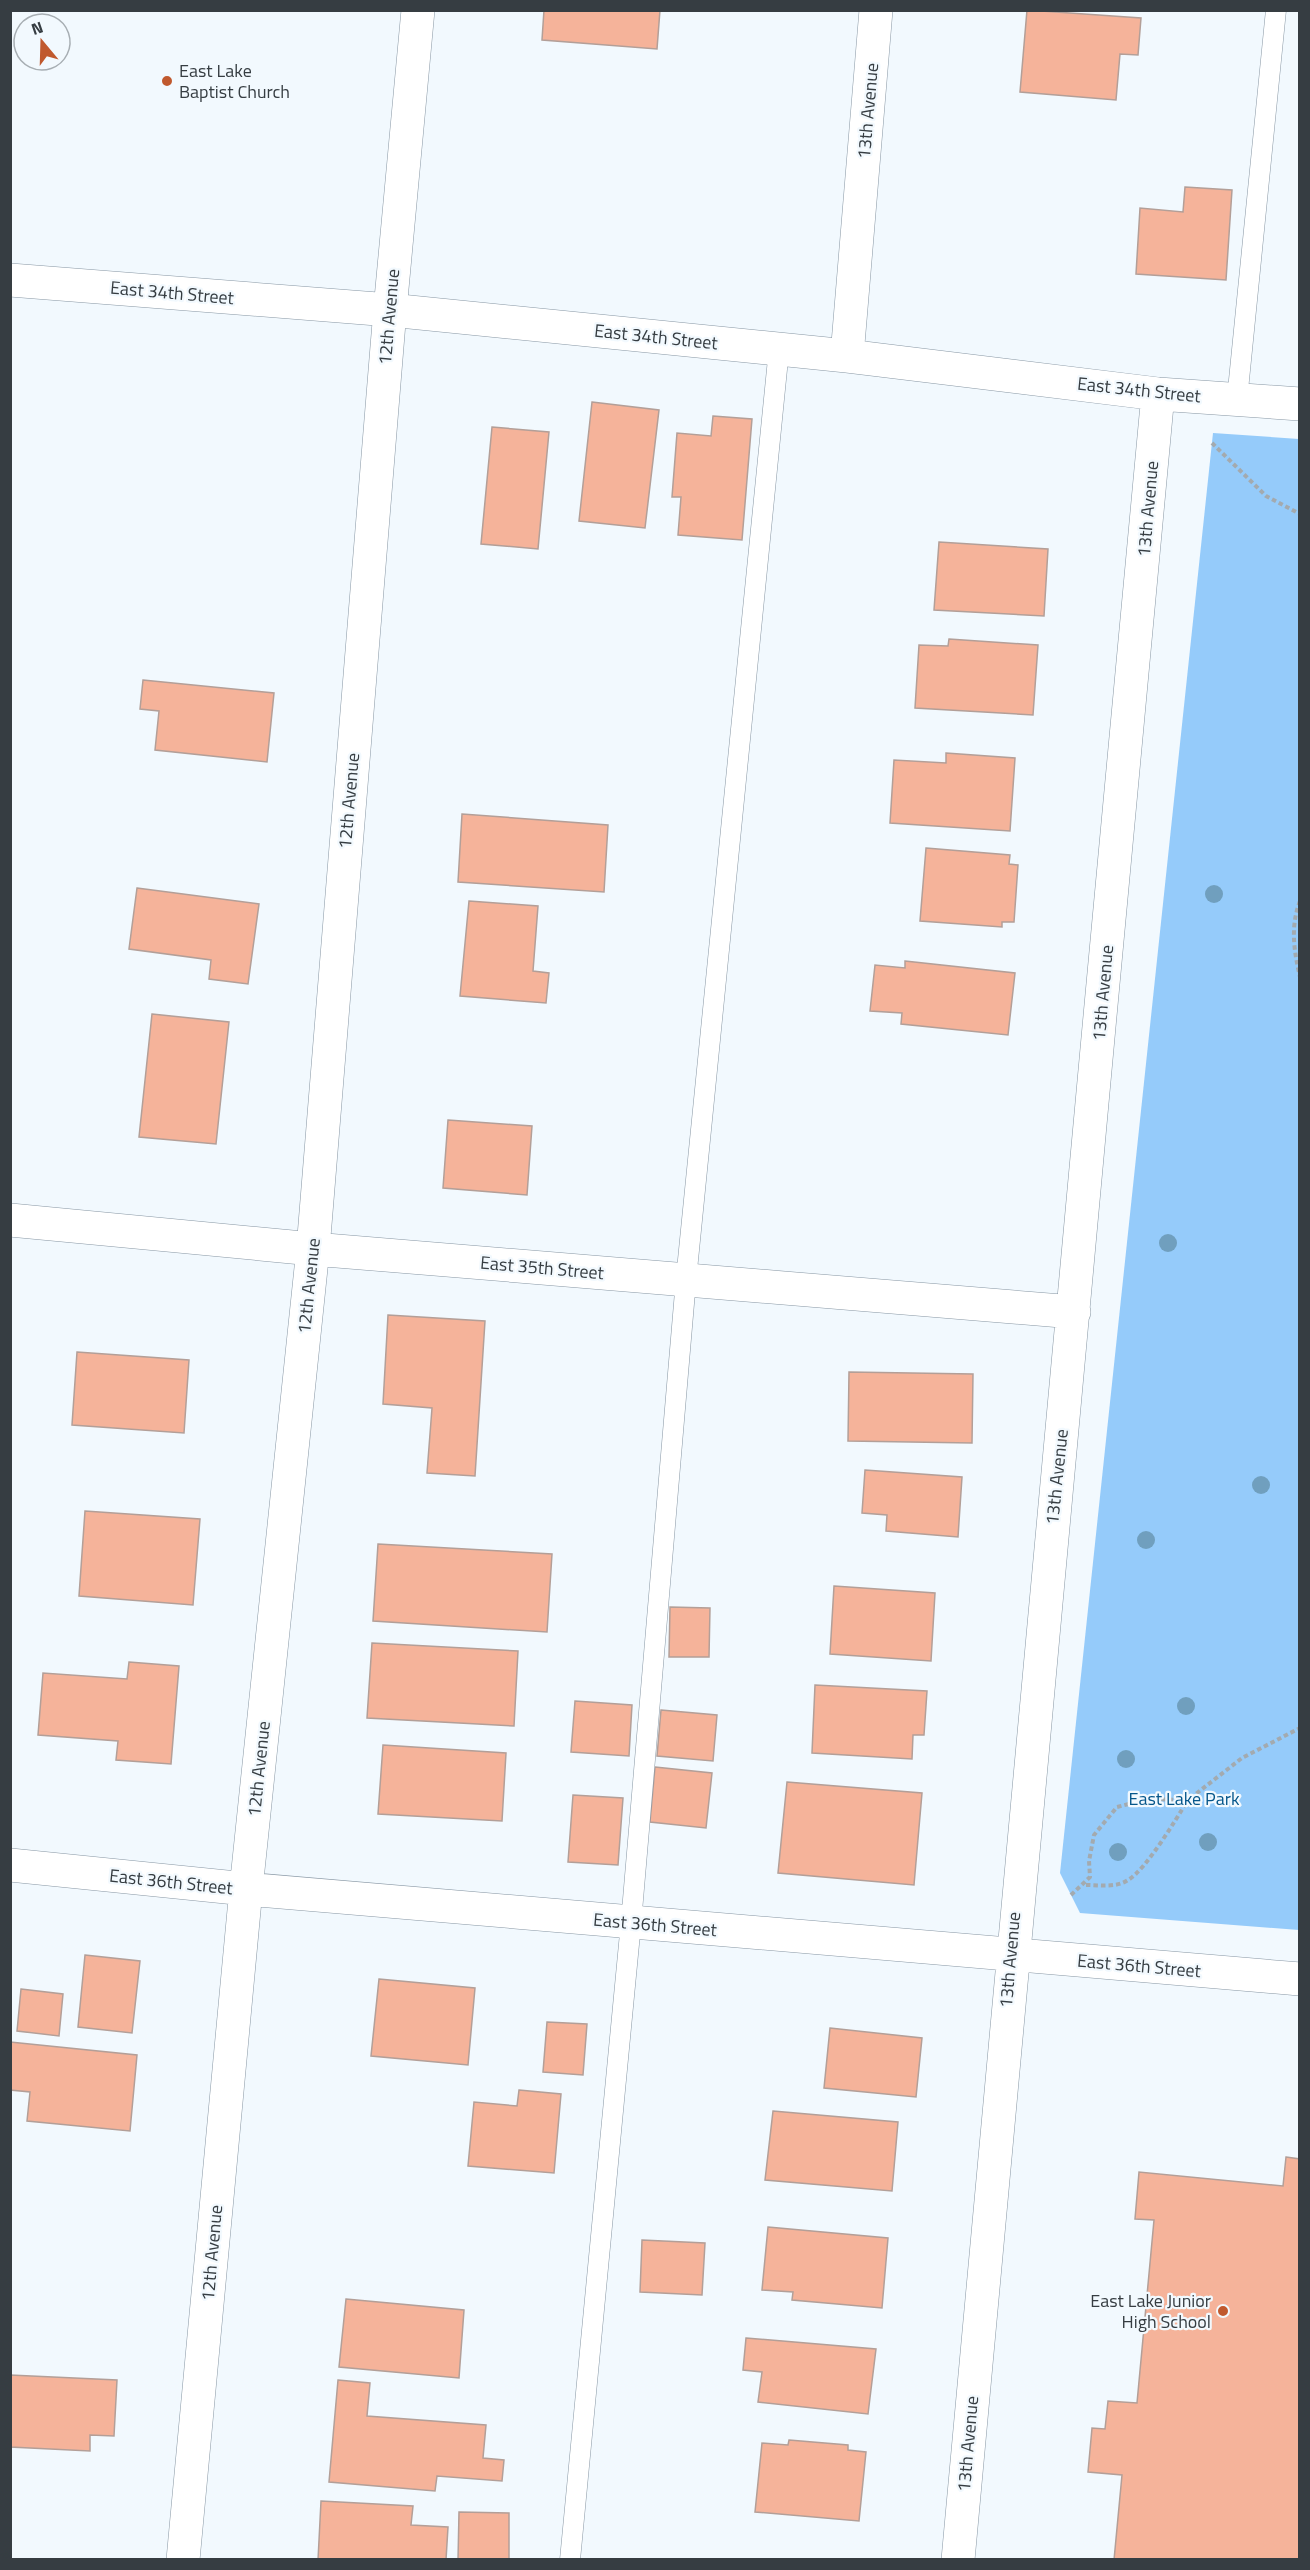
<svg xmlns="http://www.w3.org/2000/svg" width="1310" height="2570" viewBox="0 0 1310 2570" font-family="'Titillium Web',sans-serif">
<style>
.green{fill:#95cbfa}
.building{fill:#f5b39a;stroke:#b39f98;stroke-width:1.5}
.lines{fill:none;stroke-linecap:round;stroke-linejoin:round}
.service-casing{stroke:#8897a4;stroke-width:21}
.minor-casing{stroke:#8897a4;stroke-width:34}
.path{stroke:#a3aaaf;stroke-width:4;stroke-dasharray:4.5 3;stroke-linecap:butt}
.service{stroke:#fff;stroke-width:20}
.minor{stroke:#fff;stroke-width:33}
.tree{fill:#709fbe}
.poi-dot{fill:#c0592e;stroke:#f2f9fe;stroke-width:2}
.labels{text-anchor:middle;stroke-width:4.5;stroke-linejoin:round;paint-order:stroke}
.poi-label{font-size:18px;fill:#363d42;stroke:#f2f9fe;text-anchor:start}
.street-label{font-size:18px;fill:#363d42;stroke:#f2f9fe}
.park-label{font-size:18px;fill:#05568a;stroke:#f2f9fe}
</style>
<rect width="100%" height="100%" fill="#f2f9fe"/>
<path class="green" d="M1213,433L1299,439V1930L1080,1913L1060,1873Z"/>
<path class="building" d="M544,10H660L657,49L542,40Z
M1027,10L1141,18L1138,55L1120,54L1116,100L1020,92Z
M1185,187L1232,190L1226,280L1136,274L1140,208L1183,212Z
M592,402L659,410L645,528L579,521Z
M713,416L752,419L742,540L678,535L681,497H672L677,433L711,436Z
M492,427L549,432L538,549L481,544Z
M939,542L1048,549L1044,616L934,610Z
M949,639L1038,645L1033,715L915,708L919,645L948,646Z
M143,680L274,693L267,762L155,750L159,711L140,709Z
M946,753L1015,758L1010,831L890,823L894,760L946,763Z
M462,814L608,825L604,892L458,882Z
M926,848L1010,855L1009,864L1018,865L1014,922H1002V927L920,921Z
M137,888L259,904L248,984L209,979L211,960L129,949Z
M469,901L538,906L533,971L549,973L546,1003L460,996Z
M905,961L1015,973L1008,1035L901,1024L902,1013L870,1011L875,965L905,968Z
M152,1014L229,1022L216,1144L139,1137Z
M448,1120L532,1126L527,1195L443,1188Z
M388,1315L485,1321L475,1476L427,1473L432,1408L383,1404Z
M77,1352L189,1360L184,1433L72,1425Z
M849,1372L973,1374L972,1443L848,1441Z
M865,1470L962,1477L958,1537L886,1531L887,1515L862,1513Z
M85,1511L200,1519L193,1605L79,1596Z
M378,1544L552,1554L547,1632L373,1621Z
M834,1586L935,1593L931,1661L830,1654Z
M670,1607L710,1608L709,1657H669Z
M372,1643L518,1651L514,1726L367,1718Z
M129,1662L179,1666L171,1764L116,1760L118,1741L38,1735L43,1673L127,1679Z
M815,1685L927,1691L924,1735H913L912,1759L812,1753Z
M575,1701L632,1705L629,1756L571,1752Z
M661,1710L717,1715L713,1761L657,1756Z
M383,1745L506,1753L502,1821L378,1814Z
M655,1767L712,1773L706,1828L650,1822Z
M787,1782L922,1793L914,1885L778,1873Z
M573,1795L623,1798L618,1865L568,1862Z
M85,1955L140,1961L132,2033L78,2027Z
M379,1979L475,1988L468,2065L371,2056Z
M21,1989L63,1994L59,2036L17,2031Z
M547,2022L587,2024L583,2075L543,2072Z
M830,2028L922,2038L916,2097L824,2088Z
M10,2042L137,2055L130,2131L27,2121L30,2092L10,2090Z
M519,2090L561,2094L554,2173L468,2166L474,2102L517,2106Z
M773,2111L898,2122L892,2191L765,2180Z
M1286,2157L1300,2159V2560H1114L1122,2475L1088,2472L1092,2428L1105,2429L1108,2401L1137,2403L1154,2220L1135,2219L1139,2172L1283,2186Z
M768,2227L888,2238L882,2308L792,2300L793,2292L762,2290Z
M642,2240L705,2243L702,2295L640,2292Z
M346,2299L464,2310L459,2378L339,2367Z
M746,2338L876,2349L868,2414L758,2402L762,2372L743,2370Z
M10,2375L117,2380L114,2436L90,2435V2451L10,2447Z
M338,2380L370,2383L367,2416L486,2425L483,2458L504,2460L502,2481L437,2476L435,2491L329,2482Z
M789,2440L848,2445V2450L866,2452L859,2521L755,2512L762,2443L788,2445Z
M321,2501L413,2506L411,2525L448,2527L446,2560H318Z
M459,2512L509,2513V2560H458Z"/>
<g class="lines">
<g class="service-casing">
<path id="service" d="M1237,400L1276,10
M570,2560L631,1923L686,1280L779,349"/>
</g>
<g class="minor-casing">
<path id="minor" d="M10,280L390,310L847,356L1158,394L1300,404
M847,356L876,10
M10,1220L313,1249L1074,1312
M10,1865L246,1889L1300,1979
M183,2560L246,1889L313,1249L390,310L418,10
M958,2560C1020,1837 1092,1116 1158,394"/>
</g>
<path class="path" d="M1212,443L1266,496L1300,514
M1300,901C1290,927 1294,951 1300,977
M1086,1885C1100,1885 1116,1888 1128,1880C1146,1870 1176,1819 1188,1800
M1071,1895L1090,1877L1089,1861L1094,1835L1117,1807L1148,1799L1188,1800L1242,1758L1300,1728"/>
<use href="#service" class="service"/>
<use href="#minor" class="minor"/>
</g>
<g class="tree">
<circle cx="1214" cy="894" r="9"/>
<circle cx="1168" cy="1243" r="9"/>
<circle cx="1261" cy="1485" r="9"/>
<circle cx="1146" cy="1540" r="9"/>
<circle cx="1186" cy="1706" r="9"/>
<circle cx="1126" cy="1759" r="9"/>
<circle cx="1208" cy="1842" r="9"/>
<circle cx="1118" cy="1852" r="9"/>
</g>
<g class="poi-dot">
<circle cx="167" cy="81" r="6"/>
<circle cx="1223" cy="2311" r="6"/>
</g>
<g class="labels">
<g class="poi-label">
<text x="179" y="77">East Lake<tspan x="179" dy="21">Baptist Church</tspan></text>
<text x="1211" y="2307" text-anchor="end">East Lake Junior<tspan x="1211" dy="21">High School</tspan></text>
</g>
<g class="street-label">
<text transform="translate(868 111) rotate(-85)" y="6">13th Avenue</text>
<text transform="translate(172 293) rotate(5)" y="6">East 34th Street</text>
<text transform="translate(389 317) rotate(-85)" y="6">12th Avenue</text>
<text transform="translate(656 337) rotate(6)" y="6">East 34th Street</text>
<text transform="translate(1139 390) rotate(6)" y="6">East 34th Street</text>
<text transform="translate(1148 509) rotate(-85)" y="6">13th Avenue</text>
<text transform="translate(349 801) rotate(-85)" y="6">12th Avenue</text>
<text transform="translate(1103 993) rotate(-85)" y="6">13th Avenue</text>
<text transform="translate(542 1268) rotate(5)" y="6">East 35th Street</text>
<text transform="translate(309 1286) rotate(-84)" y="6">12th Avenue</text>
<text transform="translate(1057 1477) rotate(-84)" y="6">13th Avenue</text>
<text transform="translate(259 1769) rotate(-84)" y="6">12th Avenue</text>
<text transform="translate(171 1882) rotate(6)" y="6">East 36th Street</text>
<text transform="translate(655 1925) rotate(5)" y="6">East 36th Street</text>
<text transform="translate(1010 1960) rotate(-85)" y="6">13th Avenue</text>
<text transform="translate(1139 1966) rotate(5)" y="6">East 36th Street</text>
<text transform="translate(212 2253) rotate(-85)" y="6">12th Avenue</text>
<text transform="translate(968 2444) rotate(-85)" y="6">13th Avenue</text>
</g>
<g class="park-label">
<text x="1184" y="1805">East Lake Park</text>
</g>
</g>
<rect width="1310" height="2570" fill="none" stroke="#363d42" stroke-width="24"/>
<g transform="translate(42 42) rotate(341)"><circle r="28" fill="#f2f9fe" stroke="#a7aeb3" stroke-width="1.5"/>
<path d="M0-4.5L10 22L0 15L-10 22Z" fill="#c0592e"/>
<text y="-9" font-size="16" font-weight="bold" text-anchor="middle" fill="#363d42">N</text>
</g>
</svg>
